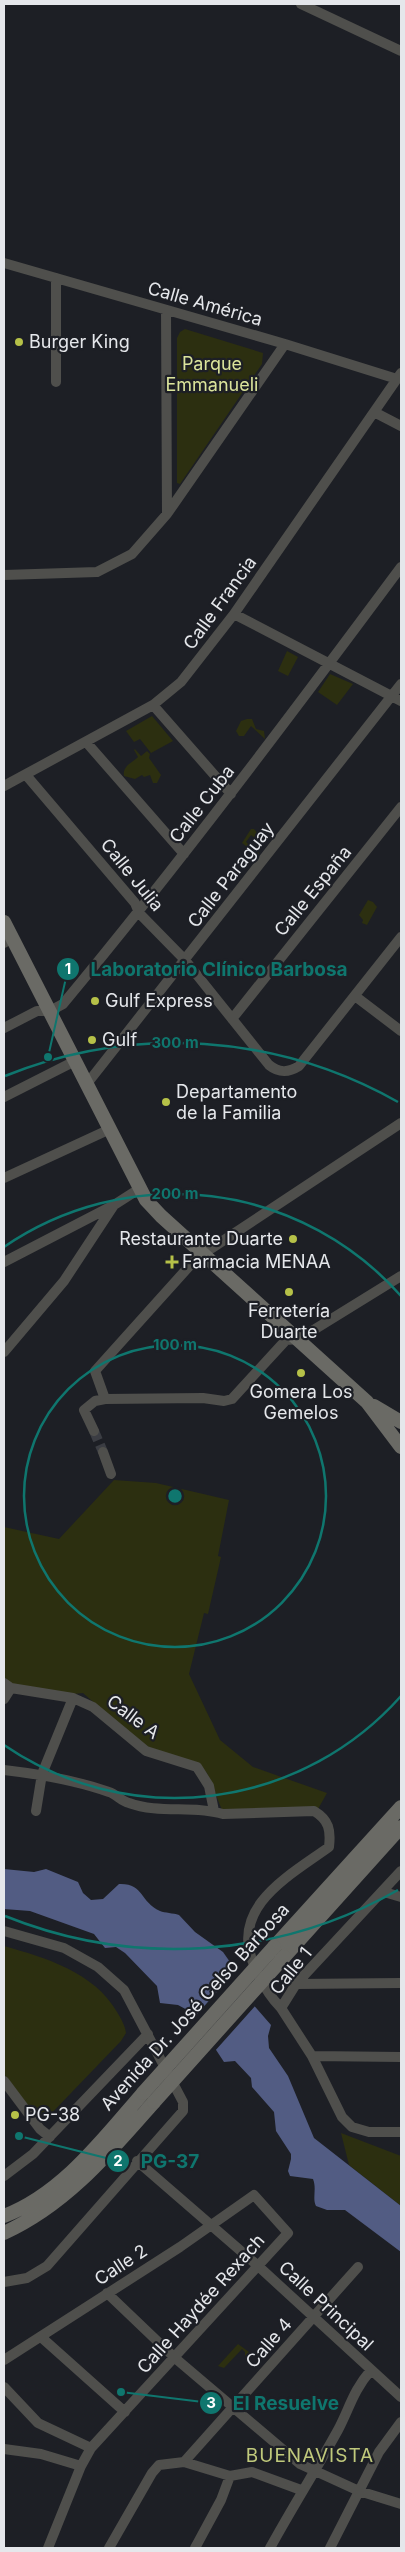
<svg xmlns="http://www.w3.org/2000/svg" width="405" height="2552" viewBox="0 0 405 2552" font-family="Inter,sans-serif">
<style>
.green{fill:#2c2f10}
.water{fill:#525c83}
.pier{fill:#1d1f25}
.lines{fill:none;stroke-linecap:round;stroke-linejoin:round}
.street-tunnel{stroke:#3b3d43;stroke-width:10;stroke-dasharray:10 5;stroke-linecap:butt}
.street{stroke:#4f4f4c;stroke-width:10}
.secondary{stroke:#6a6a65;stroke-width:14}
.secondary-bridge{stroke:#6a6a65;stroke-width:14}
.ring{fill:none;stroke:#0f766e;stroke-width:2.5}
.poi-dot{fill:#b6c148;stroke:#1d1f25;stroke-width:2}
.labels{text-anchor:middle;stroke-width:4.5;stroke-linejoin:round;paint-order:stroke}
.street-label{font-size:18px;fill:#e5e7eb;stroke:#1d1f25}
.poi-label{font-size:18px;fill:#e5e7eb;stroke:#1d1f25;text-anchor:start}
.park-label{font-size:18px;fill:#dbe49b;stroke:#1d1f25}
.neighbourhood-label{font-size:19px;letter-spacing:1px;fill:#c0c97c;stroke:#1d1f25}
.centre{fill:#0f766e;stroke:#1d1f25;stroke-width:2.5}
.ring-label{font-size:15px;text-anchor:middle;font-weight:bold;fill:#0f766e;stroke:#1d1f25;stroke-width:4.5;stroke-linejoin:round;paint-order:stroke}
.leader{fill:none;stroke:#0f766e;stroke-width:2}
.callout-dot{fill:#0f766e;stroke:#1d1f25;stroke-width:2}
.mark-label{font-size:15px;text-anchor:middle;font-weight:bold;fill:#fff}
.callout-label{font-size:19px;text-anchor:middle;font-weight:bold;fill:#0f766e;stroke:#1d1f25;stroke-width:4.5;stroke-linejoin:round;paint-order:stroke}
</style>
<rect width="100%" height="100%" fill="#1d1f25"/>
<path class="green" d="M185,329L263,353L262,364L180,484L177,483V338L180,332Z
M287,651L298,657L288,676L278,671Z
M330,674L353,684L337,705L318,692Z
M152,716L173,741L151,753L140,739L134,742L126,731Z
M247,719H252L256,729L264,731L265,739L251,726L244,736H239L236,731L241,721Z
M135,749L141,756L147,751L150,754L149,758L161,775L157,783H153L150,775L144,777L142,775L135,779L124,776C122,766 133,762 138,757L134,750Z
M251,829H254L263,840L261,843L251,835L246,842L259,853V856L242,843Z
M368,900L373,902L377,907L367,925L362,923L363,920L359,915Z
M114,1480L156,1483L229,1500L218,1556L221,1557L208,1614L204,1613L189,1674L220,1740L253,1767L327,1793L318,1809L222,1810L207,1773L194,1762L149,1751L83,1693C59,1696 24,1694 4,1681V1527L59,1539Z
M4,1946C46,1958 94,1972 117,2012C121,2019 125,2025 126,2033L121,2041L46,2119L31,2113L4,2074Z
M341,2133L401,2156V2206L349,2165Z
M238,2344L249,2352L245,2356V2352L242,2349L224,2368L218,2366Z"/>
<path class="water" d="M4,1869L34,1872L46,1869L78,1882L83,1893L91,1900L103,1899L119,1884C144,1883 140,1902 160,1911C165,1913 173,1913 179,1915L195,1932L223,1952L230,1962L232,1980L271,2025L268,2036L269,2048L288,2076L314,2138L401,2206V2252L345,2210H327L316,2206C312,2198 317,2189 313,2179L290,2176L288,2171L291,2159V2154L276,2131L274,2112L252,2087L251,2078L235,2061L224,2062L191,2012L178,2005L160,2003L157,1986L125,1953L116,1947L105,1948L94,1934L30,1911L4,1909Z"/>
<path class="pier" d="M234,1972L235,1979L257,2004L214,2052L193,2019Z"/>
<g class="lines">
<path class="street-tunnel" d="M94,1431L103,1452"/>
<path class="street" d="M301,4L401,51
M4,263L285,344L397,379
M166,310L167,514
M56,382V278
M374,412L401,426
M4,575L97,572L132,554L167,514L285,344
M234,614L401,701
M153,705L231,794
M87,743L184,854
M26,775L135,903L139,913L185,960L269,1065C279,1073 288,1073 299,1066L401,937
M4,786L153,705L181,682L234,614L401,373
M4,943L13,938
M355,996L401,1031
M232,1019L401,807
M4,1028L37,1011H50L63,1004C180,863 291,715 401,567
M86,1085L401,684
M4,1097L75,1061
M4,1178L108,1130
M4,1262L114,1205L139,1189
M4,1352L64,1281L114,1205
M105,1399L95,1371L202,1252L212,1248L401,1123
M94,1431L84,1410L95,1401L105,1399L203,1398L224,1401L232,1399L286,1340L299,1339L401,1276
M103,1452L111,1474
M4,1683L11,1688L73,1698L93,1707L146,1751L197,1767L209,1786L214,1811
M4,1699L11,1688
M4,1770C39,1774 75,1780 109,1792C116,1794 121,1801 129,1803C159,1814 193,1805 223,1814L314,1811C329,1820 331,1830 329,1847C289,1876 229,1907 254,1965C261,1982 268,1995 281,2008
M36,1811L42,1774L73,1698
M401,1871L296,1984L281,2008L312,2056L342,2117L352,2127L369,2132H401
M384,1892L401,1897
M4,1931L64,1948L98,1967L124,1990L183,2102V2111L47,2266L27,2278L4,2282
M296,1984L401,1983
M312,2056L401,2057
M4,2081L40,2129L50,2137
M137,2161L257,2265L401,2397
M4,2176L33,2154L148,2034
M107,2293L175,2358L300,2464L359,2491L401,2504
M41,2337L125,2412
M4,2360L180,2247L254,2195L288,2233L91,2448L81,2466L48,2548
M4,2387L38,2423L91,2448
M4,2449L41,2454L81,2466
M184,2462L358,2267
M109,2548L152,2473L159,2465L184,2462L230,2476L252,2472L301,2490
M195,2548L221,2500L230,2476
M270,2548C292,2508 316,2470 338,2430C350,2407 353,2391 371,2370
M330,2548L379,2452L401,2422"/>
<path class="secondary" d="M4,922L146,1200L161,1216L367,1402L401,1447
M374,1406L401,1422
M274,1947L401,1807
M284,1957L401,1827
M4,2216C62,2194 103,2139 143,2093
M4,2233C67,2204 109,2153 154,2102"/>
<path class="secondary-bridge" d="M143,2093L274,1947
M154,2102L284,1957"/>
</g>
<g class="ring">
<circle cx="175" cy="1496" r="151"/>
<path d="M401 1696A302 302 0 0 1 4 1745M4 1247A302 302 0 0 1 401 1296"/>
<path d="M398 1890A453 453 0 0 1 5 1916M5 1076A453 453 0 0 1 398 1102"/>
</g>
<g class="poi-dot">
<circle cx="19" cy="342" r="5"/>
<circle cx="95" cy="1001" r="5"/>
<circle cx="92" cy="1040" r="5"/>
<circle cx="166" cy="1102" r="5"/>
<circle cx="293" cy="1239" r="5"/>
<path d="M169.5 1254.5h5v5h5v5h-5v5h-5v-5h-5v-5h5z"/>
<circle cx="289" cy="1292" r="5"/>
<circle cx="301" cy="1373" r="5"/>
<circle cx="15" cy="2115" r="5"/>
</g>
<g class="labels">
<g class="street-label">
<text transform="translate(205 304) rotate(16)" y="6">Calle América</text>
<text transform="translate(220 603) rotate(-54)" y="6">Calle Francia</text>
<text transform="translate(202 804) rotate(-52)" y="6">Calle Cuba</text>
<text transform="translate(132 875) rotate(51)" y="6">Calle Julia</text>
<text transform="translate(231 875) rotate(-52)" y="6">Calle Paraguay</text>
<text transform="translate(313 891) rotate(-51)" y="6">Calle España</text>
<text transform="translate(133 1717) rotate(37)" y="6">Calle A</text>
<text transform="translate(291 1971) rotate(-51)" y="6">Calle 1</text>
<text transform="translate(195 2007) rotate(-48)" y="6">Avenida Dr. José Celso Barbosa</text>
<text transform="translate(121 2265) rotate(-33)" y="6">Calle 2</text>
<text transform="translate(201 2304) rotate(-48)" y="6">Calle Haydée Rexach</text>
<text transform="translate(326 2306) rotate(43)" y="6">Calle Principal</text>
<text transform="translate(269 2343) rotate(-49)" y="6">Calle 4</text>
</g>
<g class="poi-label">
<text x="29" y="348">Burger King</text>
<text x="105" y="1007">Gulf Express</text>
<text x="102" y="1046">Gulf</text>
<text x="176" y="1098">Departamento<tspan x="176" dy="21">de la Familia</tspan></text>
<text x="283" y="1245" text-anchor="end">Restaurante Duarte</text>
<text x="182" y="1268">Farmacia MENAA</text>
<text x="289" y="1317" text-anchor="middle">Ferretería<tspan x="289" dy="21">Duarte</tspan></text>
<text x="301" y="1398" text-anchor="middle">Gomera Los<tspan x="301" dy="21">Gemelos</tspan></text>
<text x="25" y="2121">PG-38</text>
</g>
<g class="park-label">
<text x="212" y="370">Parque<tspan x="212" dy="21">Emmanueli</tspan></text>
</g>
<g class="neighbourhood-label">
<text x="310" y="2462">BUENAVISTA</text>
</g>
</g>
<circle cx="175" cy="1496" r="8" class="centre"/>
<g class="ring-label">
<text x="175" y="1048">300 m</text>
<text x="175" y="1199">200 m</text>
<text x="175" y="1350">100 m</text>
</g>
<path class="leader" d="M48 1057L68 969M19 2136L118 2161M121 2392L211 2403"/>
<g class="callout-dot">
<circle cx="48" cy="1057" r="5"/>
<circle cx="19" cy="2136" r="5"/>
<circle cx="121" cy="2392" r="5"/>
<circle cx="68" cy="969" r="12"/>
<circle cx="118" cy="2161" r="12"/>
<circle cx="211" cy="2403" r="12"/>
</g>
<g class="mark-label">
<text x="68" y="974">1</text>
<text x="118" y="2166">2</text>
<text x="211" y="2408">3</text>
</g>
<g class="callout-label">
<text x="219" y="976">Laboratorio Clínico Barbosa</text>
<text x="170" y="2168">PG-37</text>
<text x="286" y="2410">El Resuelve</text>
</g>
<rect width="405" height="2552" fill="none" stroke="#e5e7eb" stroke-width="10"/>
</svg>
